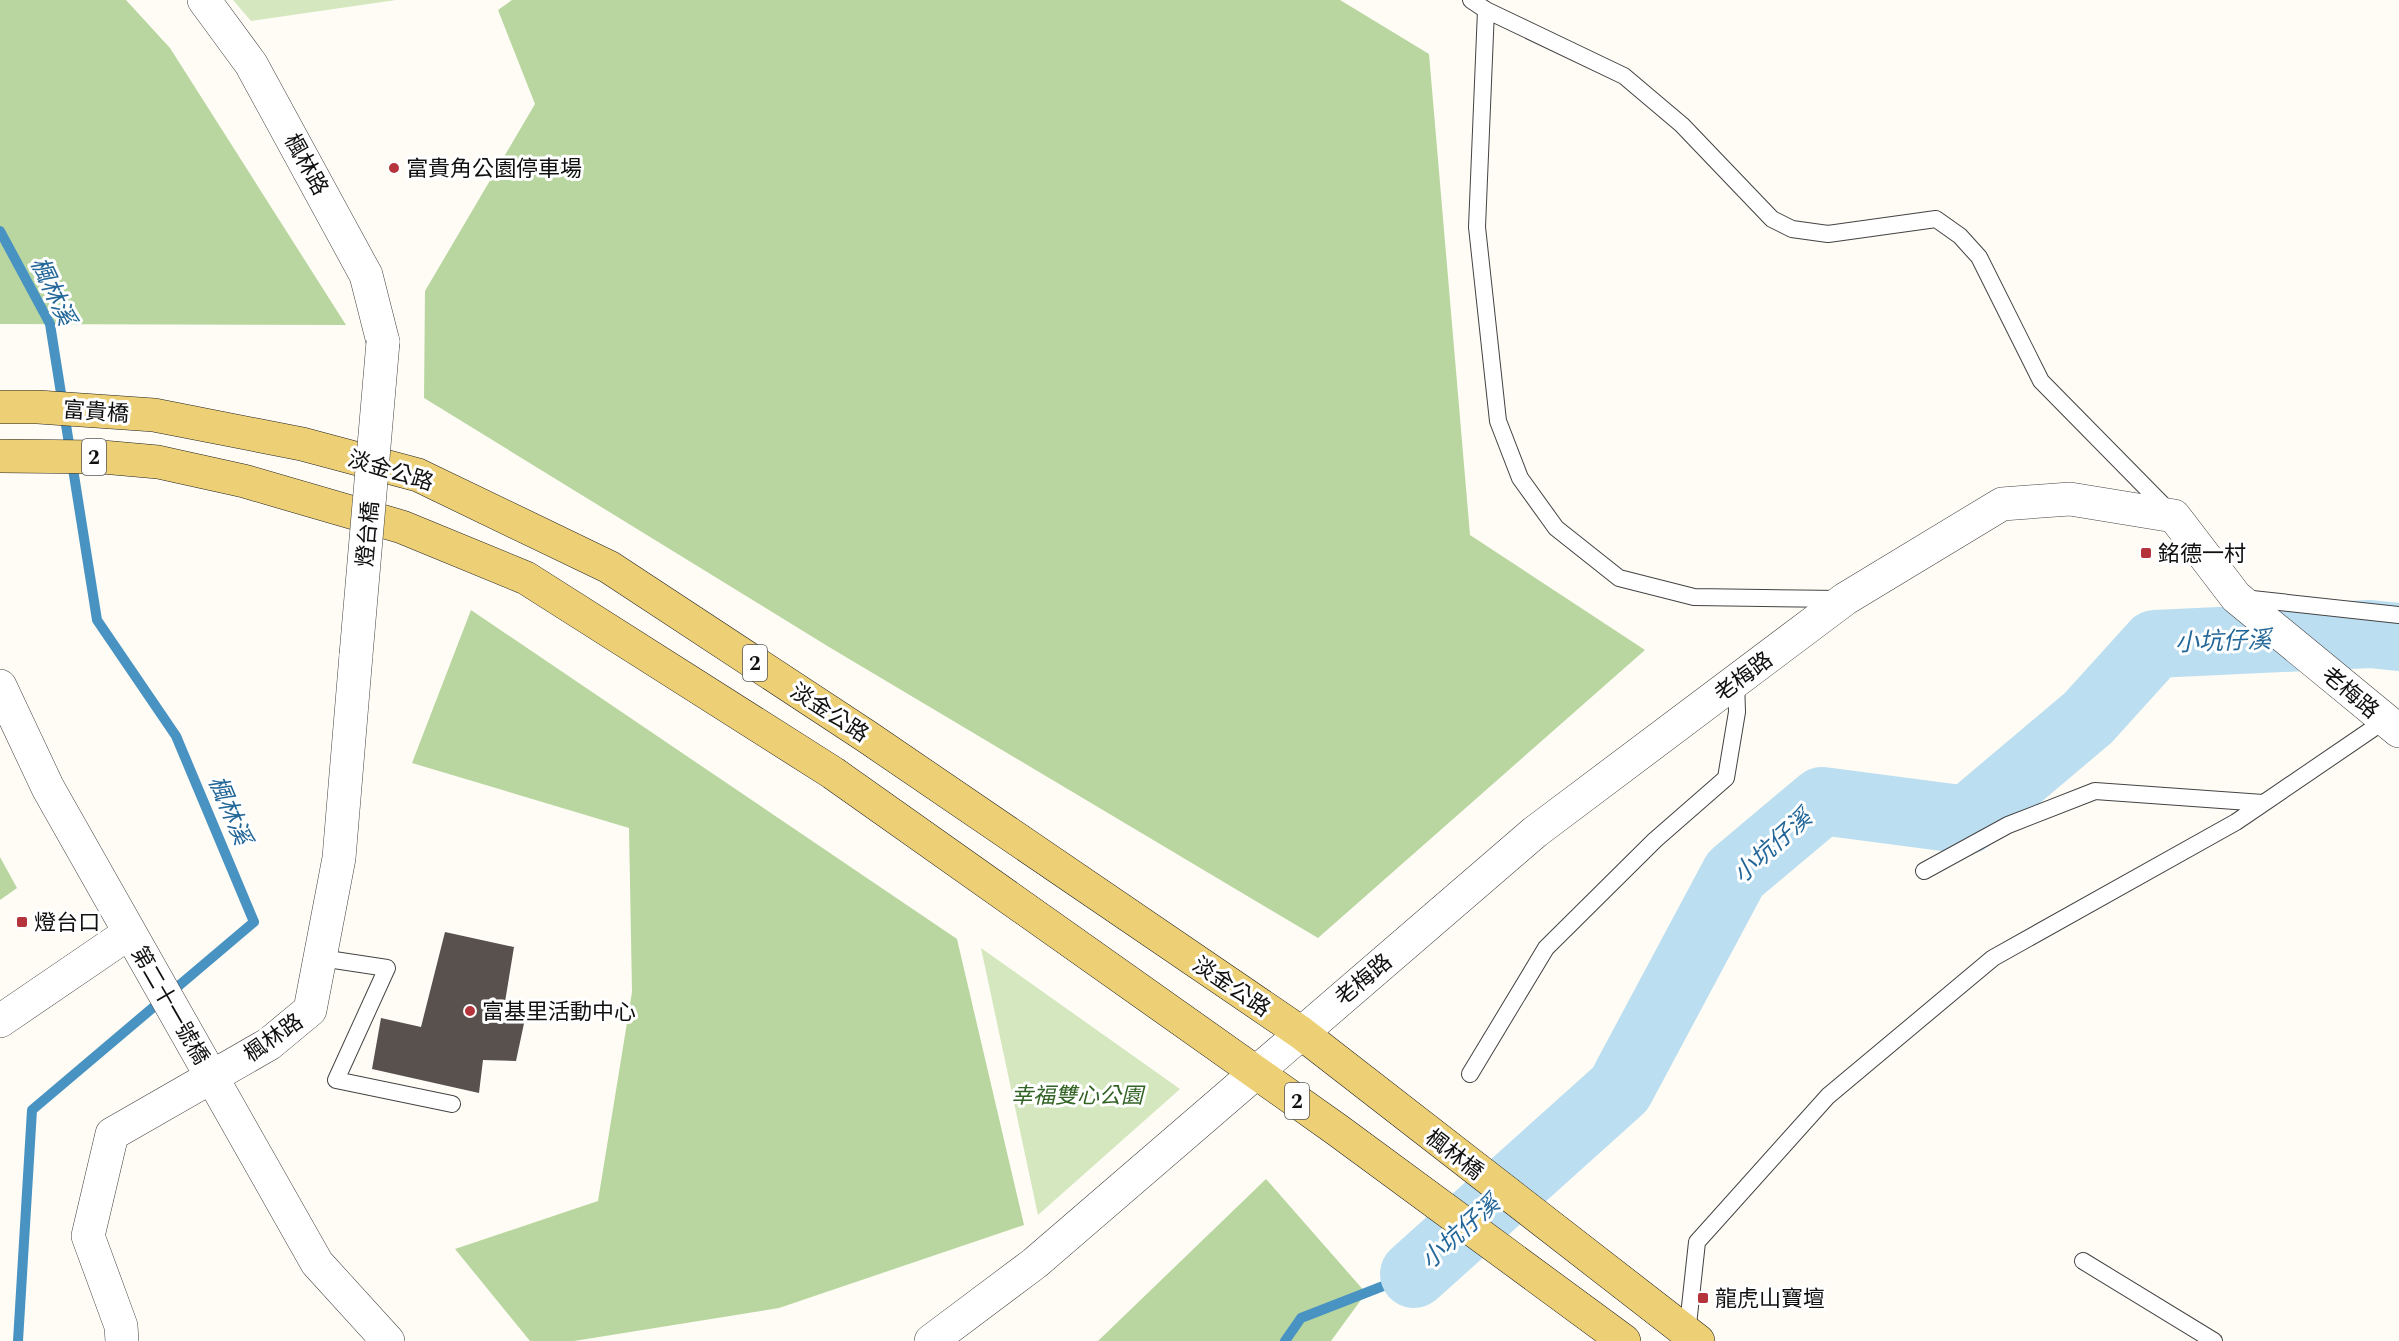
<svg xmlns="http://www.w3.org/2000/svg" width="2399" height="1341" viewBox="0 0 2399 1341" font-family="Spectral,'Noto Sans TC',serif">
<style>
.green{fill:#d4e7bf}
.forest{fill:#b9d6a0}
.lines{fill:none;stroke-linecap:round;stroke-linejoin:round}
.stream{stroke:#4993c2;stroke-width:10}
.river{stroke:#bcdef1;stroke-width:68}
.building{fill:#58514d}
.service-casing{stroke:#434343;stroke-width:18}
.minor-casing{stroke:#434343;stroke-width:34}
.tertiary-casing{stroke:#434343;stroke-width:34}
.primary-casing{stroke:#212121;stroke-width:34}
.service{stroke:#fff;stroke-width:16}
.minor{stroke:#fff;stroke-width:33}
.tertiary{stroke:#fff;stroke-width:33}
.primary{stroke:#edcf75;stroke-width:33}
.minor-bridge-casing{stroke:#434343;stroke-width:34;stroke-linecap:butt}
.minor-bridge{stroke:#fff;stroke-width:33}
.poi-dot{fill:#b5333a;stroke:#fff;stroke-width:2}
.labels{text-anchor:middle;stroke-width:6;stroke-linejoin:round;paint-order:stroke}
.shield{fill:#fff;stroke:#585858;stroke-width:1.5}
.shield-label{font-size:21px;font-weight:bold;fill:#101010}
.street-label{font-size:22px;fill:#101010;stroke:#fff}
.poi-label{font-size:22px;fill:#101010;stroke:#fff;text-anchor:start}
.park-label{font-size:22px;font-style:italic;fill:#326325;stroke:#fff}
.water-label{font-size:24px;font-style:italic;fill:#236698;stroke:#fff}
</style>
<rect width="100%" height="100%" fill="#fefcf4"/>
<path class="green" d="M233,0H396L251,21Z
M981,948L1180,1089L1038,1215Z"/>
<path class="forest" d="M0,0H126L170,48L346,325L0,324Z
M512,0H1340L1429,54L1470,535L1645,650L1318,938L829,647L424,398L425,291L535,104L498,10Z
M471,610L957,939L1024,1225L779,1308L574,1341H530L455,1249L598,1201L632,992L629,828L412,763Z
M0,857L17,888L0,900Z
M1266,1179L1366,1293L1331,1341H1098Z"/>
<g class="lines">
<path class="stream" d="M0,231L50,324L97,620L176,736L254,922L32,1110L18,1341
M1285,1341L1301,1318L1414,1274"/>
<path class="river" d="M1414,1274L1620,1089L1735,874L1822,801L1967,820L2088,718L2155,644L2370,634L2399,637"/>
</g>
<path class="building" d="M445,932L514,947L504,1008L526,1014L516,1061L483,1060L479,1093L372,1069L381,1018L421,1027Z"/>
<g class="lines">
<g class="service-casing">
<path id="service" d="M1471,0L1486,10L1477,227L1498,421L1520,478L1556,528L1619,578L1694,597L1840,599
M1486,10L1624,76L1682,125L1772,219L1792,229L1828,234L1936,219L1960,236L1979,257L2041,381L2169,511
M2243,598L2399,615
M1924,871L2008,825L2095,791L2263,803
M321,958L387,968L336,1080L452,1104
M1470,1074L1546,948L1655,840L1726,778L1737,712L1736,681
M2083,1261L2214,1341
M1687,1334L1697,1242L1828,1096L1993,958L2236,822L2384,721"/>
</g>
<g class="minor-casing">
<path id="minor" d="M204,0L251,64L366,275L383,342
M0,686L48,788L317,1263L388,1341
M122,1341L121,1326L88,1236L112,1134L269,1044L310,1010L339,858L356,655
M931,1341L1035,1263L1535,832L1845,599L2002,504L2070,499L2174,516L2236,597L2399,731"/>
</g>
<g class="tertiary-casing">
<path id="tertiary" d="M0,1021L129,933"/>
</g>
<g class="primary-casing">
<path id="primary" d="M0,407H38L154,415L302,444L418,475L609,567L866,736L1300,1032L1698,1341
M0,456L102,457L158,462L244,481L402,527L526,578L833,773L1336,1129L1624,1341"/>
</g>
<use href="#service" class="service"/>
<use href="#minor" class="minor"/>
<use href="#tertiary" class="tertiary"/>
<use href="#primary" class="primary"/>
<g class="minor-bridge-casing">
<path id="minor-bridge" d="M356,655L383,342"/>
</g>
<use href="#minor-bridge" class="minor-bridge"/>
</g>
<g class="poi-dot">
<circle cx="394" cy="168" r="6"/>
<rect x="2140" y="547" width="12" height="12" rx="3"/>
<rect x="16" y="916" width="12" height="12" rx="3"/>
<circle cx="470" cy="1011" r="6"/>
<rect x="1697" y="1292" width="12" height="12" rx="3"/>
</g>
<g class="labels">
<g class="shield">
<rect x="82" y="439" width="24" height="36" rx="4.5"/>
<rect x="743" y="645" width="24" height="36" rx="4.5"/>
<rect x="1285" y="1083" width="24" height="36" rx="4.5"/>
</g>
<g class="shield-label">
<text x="94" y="464">2</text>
<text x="755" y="670">2</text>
<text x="1297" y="1108">2</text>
</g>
<g class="street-label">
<text transform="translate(307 164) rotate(61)" y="8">楓林路</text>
<text transform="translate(96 411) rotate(4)" y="8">富貴橋</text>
<text transform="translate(391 470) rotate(17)" y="8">淡金公路</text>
<text transform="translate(367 534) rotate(-85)" y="8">燈台橋</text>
<text transform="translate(1743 676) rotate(-37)" y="8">老梅路</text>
<text transform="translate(2351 692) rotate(40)" y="8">老梅路</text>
<text transform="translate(830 712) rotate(33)" y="8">淡金公路</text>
<text transform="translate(1363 979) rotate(-40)" y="8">老梅路</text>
<text transform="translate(1232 986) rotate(34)" y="8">淡金公路</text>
<text transform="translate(171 1005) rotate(60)" y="8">第二十一號橋</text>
<text transform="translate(273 1037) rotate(-35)" y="8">楓林路</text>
<text transform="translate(1455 1154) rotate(38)" y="8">楓林橋</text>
</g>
<g class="poi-label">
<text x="406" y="176">富貴角公園停車場</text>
<text x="2158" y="561">銘德一村</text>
<text x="34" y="930">燈台口</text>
<text x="482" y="1019">富基里活動中心</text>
<text x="1715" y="1306">龍虎山寶壇</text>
</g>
<g class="park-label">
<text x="1077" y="1103">幸福雙心公園</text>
</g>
<g class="water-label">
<text transform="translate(53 291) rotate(65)" y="8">楓林溪</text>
<text transform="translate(2223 641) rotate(-2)" y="8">小坑仔溪</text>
<text transform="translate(230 810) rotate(67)" y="8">楓林溪</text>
<text transform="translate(1772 846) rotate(-42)" y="8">小坑仔溪</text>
<text transform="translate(1460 1232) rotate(-42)" y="8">小坑仔溪</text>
</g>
</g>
</svg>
